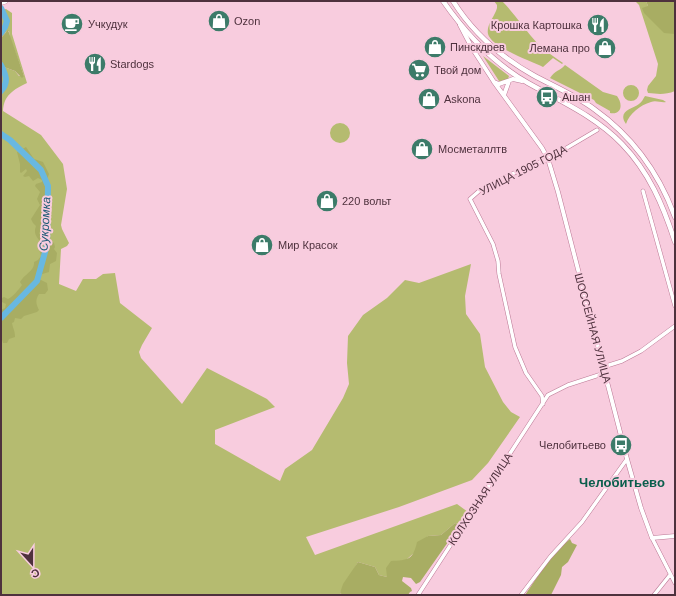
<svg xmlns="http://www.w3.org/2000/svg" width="676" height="596" viewBox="0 0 676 596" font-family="Helvetica,sans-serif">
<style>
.green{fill:#b5bb70}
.forest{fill:#a8ad63}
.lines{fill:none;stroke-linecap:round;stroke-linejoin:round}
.river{stroke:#68b8e1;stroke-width:6}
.minor-casing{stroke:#bc7895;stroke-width:4.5}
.tertiary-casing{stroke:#bc7895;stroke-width:5}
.secondary-casing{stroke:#bc7895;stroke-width:5.5}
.trunk-casing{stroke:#bc7895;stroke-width:6}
.minor{stroke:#fff;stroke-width:3.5}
.tertiary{stroke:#fff;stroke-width:4}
.secondary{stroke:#fff;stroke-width:4.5}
.trunk{stroke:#fff;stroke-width:5.5}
.labels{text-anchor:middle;stroke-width:4;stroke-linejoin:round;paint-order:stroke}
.poi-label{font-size:11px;fill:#4e313d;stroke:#f8ccde;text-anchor:start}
.street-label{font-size:11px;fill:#4e313d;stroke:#f8ccde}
.water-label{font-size:12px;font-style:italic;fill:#1d5b77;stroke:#f8ccde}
.quarter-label{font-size:13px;font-weight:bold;fill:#0a5e4c;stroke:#f8ccde}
</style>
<rect width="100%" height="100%" fill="#f8ccde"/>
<path class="green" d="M494,1H502C515,14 525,30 538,44C546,51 554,57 563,63L562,64L553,58L543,67C531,61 491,47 488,34C486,25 495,16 497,8V5Z
M635,1H646L648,6L675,34V91C665,95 658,94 648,93L647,90L648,86L656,76L658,64L639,5Z
M6,9L12,13V34L27,83C13,90 4,95 3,111L41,135L63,164L67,189L61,225L62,229L69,243L67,246L61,249L59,284L76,291L83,279H96L103,274L115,273L120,303L152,328L142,345L139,352L141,358L182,404L207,368L267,399L275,407L215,430V444L280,481L285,469L312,450L343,398L349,384L347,363L348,336L363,315L387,298L405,280L419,283L471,264L465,296L466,314L480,334L485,367L503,402L511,412L520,417L488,463L472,480L399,507L306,537L315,555L457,504L468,512L460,525L455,523L441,535L428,536L415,552L387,577L379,575L375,567L358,562L340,593L343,595H1V61L4,67L15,71L19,76H24L10,38L9,31L6,32L1,38V10Z
M483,56L509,76L508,79L503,82L499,81Z
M565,65L603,92L617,96C623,104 622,115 610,113V111L596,103L594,100L550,78C555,70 560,71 565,65Z
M623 93a8 8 0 1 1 16 0a8 8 0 1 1-16 0Z
M645,96L663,100L666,102C661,103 656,100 651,102C640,105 629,114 626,124C617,111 632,109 639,104C642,102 643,99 645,96Z
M330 133a10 10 0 1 1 20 0a10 10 0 1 1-20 0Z"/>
<path class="forest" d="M646,1H675V34L664,33L644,13L642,8L648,6Z
M8,30L24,76L22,78L15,71L4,67L1,61V38Z
M26,147L34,159L43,162L49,174L47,180L51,190L45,194V198L48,204L44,208L50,215L51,220L47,222H43L39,234L45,233L48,239L54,243L55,247L54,249L57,253L56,261L50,264L49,272L39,275V279L47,283L48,290L45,294H39C35,300 36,304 39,310L37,312L24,316L21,319L15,318L14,322L12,323C13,329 15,330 15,337L9,339L7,343H3L1,336V310L5,308L6,304L2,302V298L4,297L8,299C14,296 18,290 22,285L20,282C24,274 35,271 34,262L38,260L41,256L39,249L41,243C37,237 33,234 36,226L33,223L31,219L40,205L37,199L40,192L35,186L36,184L42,182V180L38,178L33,181L29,176L25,177L23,176L27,171L26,169L21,173L20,172V164L17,152Z
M455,523L460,525L420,582L416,584L411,578L403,577L402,581L411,588L412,591L410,592L408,595H343L340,593L343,584L358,562L375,567L379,575L387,577L386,568L391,561C408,560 413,560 417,542L428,536L441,535Z
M570,539L572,543L577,545L568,562L562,567L561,575L551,595H525L546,564L564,544Z"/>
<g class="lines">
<path class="river" d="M1,8L7,21L5,27L1,33
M1,65C6,75 9,82 1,91
M1,134L10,140L41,170L48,186L47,245L37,281L1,318"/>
<g class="minor-casing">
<path id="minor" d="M643,191L675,306
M603,367L622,361L641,351L675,326
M543,404L542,396L526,373L515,347L499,274L498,261L493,244L470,199L479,191L497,181L523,169L548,159L597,130
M652,538L675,583
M418,595L548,395L568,385L605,373
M521,595L550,557L582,522L627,459
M654,595L670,575"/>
</g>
<g class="tertiary-casing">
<path id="tertiary" d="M460,25L472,48L494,82L542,148L548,159L558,192L627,459L641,508L652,538L675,536
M494,82L499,84L513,79L522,81
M504,95L509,81"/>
</g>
<g class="secondary-casing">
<path id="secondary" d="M443,1C466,34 493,63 528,83C560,101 595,116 622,144C649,172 663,205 675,242
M453,1C473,33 501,57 533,75C553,86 575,95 594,109C632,136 659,173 675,217"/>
</g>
<g class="trunk-casing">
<path id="trunk" d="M1,2L5,1"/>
</g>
<use href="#minor" class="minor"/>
<use href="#tertiary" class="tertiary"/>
<use href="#secondary" class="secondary"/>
<use href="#trunk" class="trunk"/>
</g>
<defs>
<g id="shop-disc" transform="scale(1.15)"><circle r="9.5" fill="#3c7b69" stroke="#f8ccde"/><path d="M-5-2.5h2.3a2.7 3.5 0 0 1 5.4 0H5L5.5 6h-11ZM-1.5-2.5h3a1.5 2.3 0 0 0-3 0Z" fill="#fff"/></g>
<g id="cafe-disc" transform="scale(1.15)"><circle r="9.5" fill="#3c7b69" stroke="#f8ccde"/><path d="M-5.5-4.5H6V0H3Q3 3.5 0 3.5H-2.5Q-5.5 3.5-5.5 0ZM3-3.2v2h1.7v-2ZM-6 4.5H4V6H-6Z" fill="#fff"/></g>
<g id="restaurant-disc" transform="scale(1.15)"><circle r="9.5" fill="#3c7b69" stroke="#f8ccde"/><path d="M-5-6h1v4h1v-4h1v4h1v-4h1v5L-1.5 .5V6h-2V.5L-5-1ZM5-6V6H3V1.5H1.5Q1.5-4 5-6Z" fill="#fff"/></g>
<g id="supermarket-disc" transform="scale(1.15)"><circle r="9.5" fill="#3c7b69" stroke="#f8ccde"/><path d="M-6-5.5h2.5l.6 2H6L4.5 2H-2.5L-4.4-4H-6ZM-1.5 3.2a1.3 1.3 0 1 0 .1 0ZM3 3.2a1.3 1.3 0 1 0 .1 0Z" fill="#fff"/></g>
<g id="bus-disc" transform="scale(1.15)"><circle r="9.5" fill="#3c7b69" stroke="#f8ccde"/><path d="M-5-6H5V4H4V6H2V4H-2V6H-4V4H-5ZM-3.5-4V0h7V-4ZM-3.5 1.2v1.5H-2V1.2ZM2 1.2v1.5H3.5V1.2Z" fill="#fff"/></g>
</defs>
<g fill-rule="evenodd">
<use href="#shop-disc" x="219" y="21"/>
<use href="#cafe-disc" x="72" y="24"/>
<use href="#restaurant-disc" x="598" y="25"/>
<use href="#shop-disc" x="435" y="47"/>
<use href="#shop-disc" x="605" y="48"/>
<use href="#restaurant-disc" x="95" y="64"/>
<use href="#supermarket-disc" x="419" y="70"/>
<use href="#bus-disc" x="547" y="97"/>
<use href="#shop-disc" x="429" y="99"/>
<use href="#shop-disc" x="422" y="149"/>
<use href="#shop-disc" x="327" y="201"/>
<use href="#shop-disc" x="262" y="245"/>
<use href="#bus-disc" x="621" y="445"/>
</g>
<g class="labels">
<g class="poi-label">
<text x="234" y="25">Ozon</text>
<text x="88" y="28">Учкудук</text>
<text x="582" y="29" text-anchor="end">Крошка Картошка</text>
<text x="450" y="51">Пинскдрев</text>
<text x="590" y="52" text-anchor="end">Лемана про</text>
<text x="110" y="68">Stardogs</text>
<text x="434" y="74">Твой дом</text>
<text x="562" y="101">Ашан</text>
<text x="444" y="103">Askona</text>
<text x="438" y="153">Мосметаллтв</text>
<text x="342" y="205">220 вольт</text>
<text x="278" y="249">Мир Красок</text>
<text x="606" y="449" text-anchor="end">Челобитьево</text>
</g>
<g class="street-label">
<text transform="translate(523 170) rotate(-27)" y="4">УЛИЦА 1905 ГОДА</text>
<text transform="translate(593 328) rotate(75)" y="4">ШОССЕЙНАЯ УЛИЦА</text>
<text transform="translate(480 499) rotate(-57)" y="4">КОЛХОЗНАЯ УЛИЦА</text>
</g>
<g class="water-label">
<text transform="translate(45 224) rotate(-87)" y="4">Сукромка</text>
</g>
<g class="quarter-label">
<text x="622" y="487">Челобитьево</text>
</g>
</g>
<rect width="676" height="596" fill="none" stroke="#4e313d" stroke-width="4"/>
<g transform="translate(32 564) rotate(159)" stroke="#f8ccde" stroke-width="3" paint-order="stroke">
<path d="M0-3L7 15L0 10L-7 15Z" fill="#4e313d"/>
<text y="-6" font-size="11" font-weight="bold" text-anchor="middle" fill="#4e313d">С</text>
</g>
</svg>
